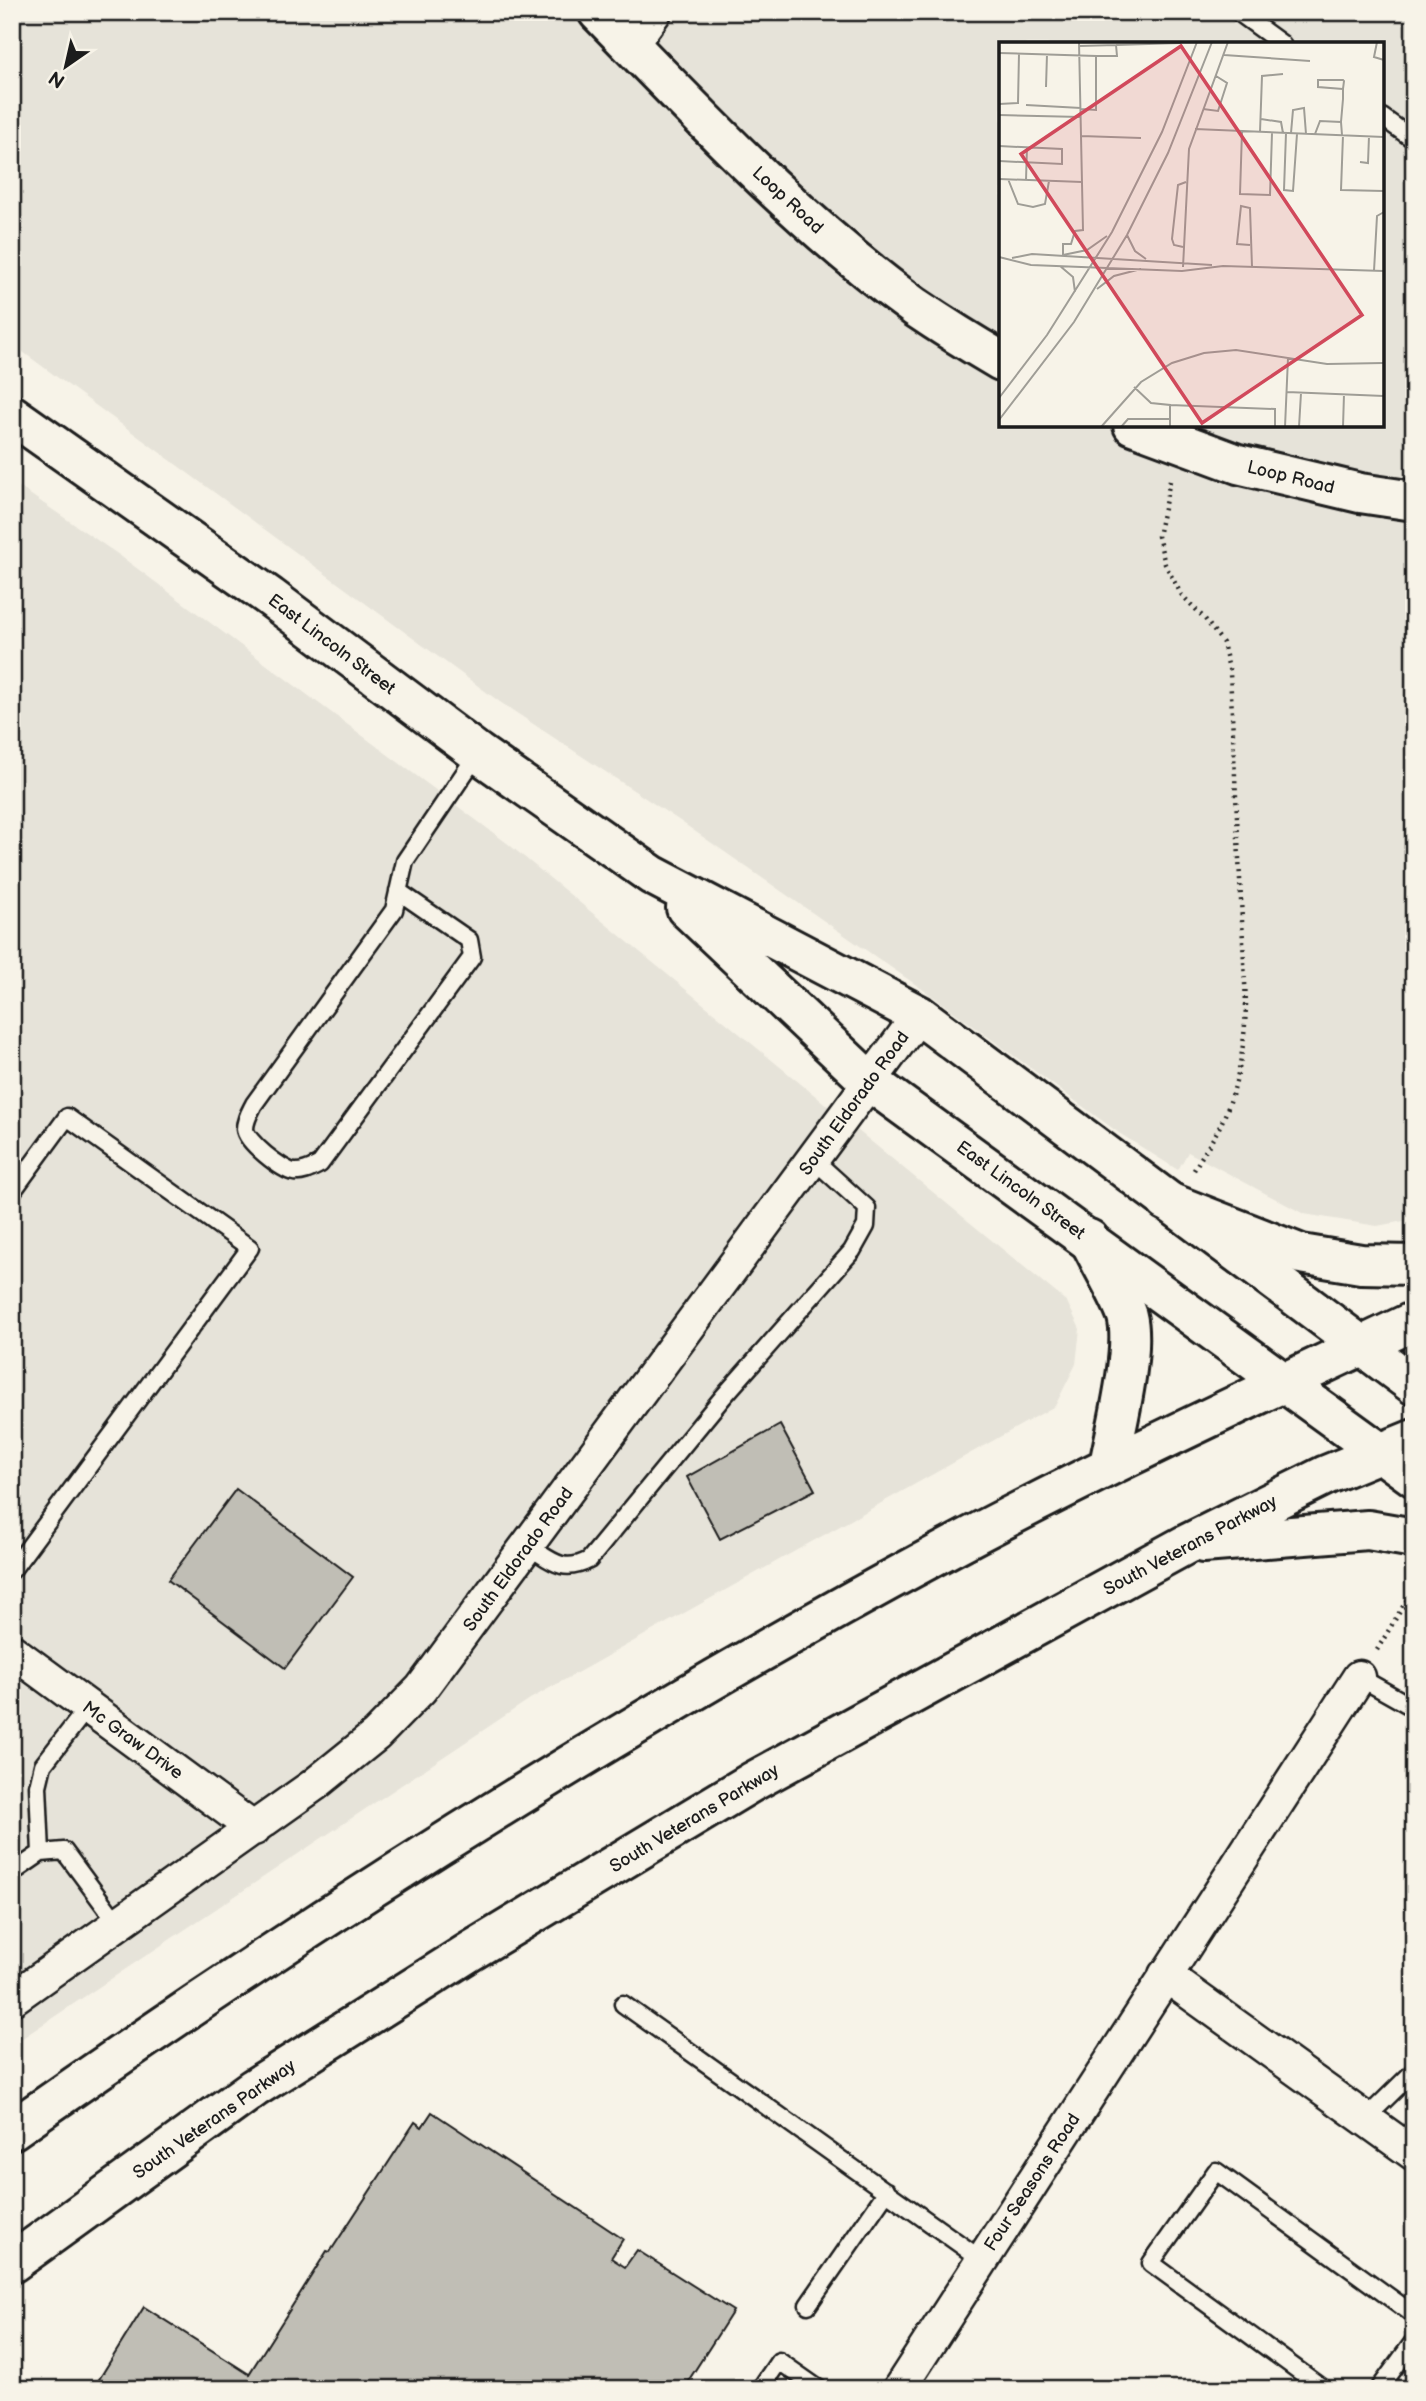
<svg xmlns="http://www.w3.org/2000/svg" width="1426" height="2401" viewBox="0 0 1426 2401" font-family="'Balsamiq Sans',sans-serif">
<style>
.built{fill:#e6e3d9;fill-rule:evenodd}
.building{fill:#c0beb5;stroke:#1c1c1c;stroke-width:2}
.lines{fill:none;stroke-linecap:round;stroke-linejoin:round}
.lane-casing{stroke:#1c1c1c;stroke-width:21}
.street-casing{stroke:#1c1c1c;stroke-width:37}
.secondary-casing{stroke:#1c1c1c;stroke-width:44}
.highway-casing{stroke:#1c1c1c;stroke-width:44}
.path{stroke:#1c1c1c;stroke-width:4.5;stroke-dasharray:2 5;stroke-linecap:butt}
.lane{stroke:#f7f3e8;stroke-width:16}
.street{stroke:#f7f3e8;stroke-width:32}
.secondary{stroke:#f7f3e8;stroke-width:38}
.highway{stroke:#f7f3e8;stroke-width:38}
.labels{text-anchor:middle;stroke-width:6;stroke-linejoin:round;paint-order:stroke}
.street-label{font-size:18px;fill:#1c1c1c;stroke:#f7f3e8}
.inset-road{fill:none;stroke:#9f9d96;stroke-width:2}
.view{fill:#d1495b;fill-opacity:0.15;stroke:#d1495b;stroke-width:3.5}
.inset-edge{fill:none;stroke:#1c1c1c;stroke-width:3.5}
</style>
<rect width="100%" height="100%" fill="#f7f3e8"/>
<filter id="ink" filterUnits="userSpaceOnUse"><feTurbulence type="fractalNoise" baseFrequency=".0143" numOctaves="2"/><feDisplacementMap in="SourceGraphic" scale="14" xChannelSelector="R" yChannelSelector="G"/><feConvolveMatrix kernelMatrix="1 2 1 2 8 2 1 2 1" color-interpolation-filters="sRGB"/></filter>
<g filter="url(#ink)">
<path class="built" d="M12,12H1414V1219L1377,1226L1304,1214L1188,1152L1178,1170L1119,1133L935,998L680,821L500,702L12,344ZM1001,44H1382V425H1001Z
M12,482L119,555L507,843L1067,1302L1080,1329L1076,1364L1055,1406L530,1699L12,2045Z"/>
<path class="building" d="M780,1425L815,1490L720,1539L687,1477Z
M236,1489L353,1577L285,1668L168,1580Z
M432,2112L623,2239L611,2258L625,2267L637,2250L733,2311L683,2389H93L144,2307L249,2374L327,2251L330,2252L415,2122L422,2127Z"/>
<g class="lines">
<g class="lane-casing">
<path id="lane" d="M1238,12L1282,44
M1382,117L1414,140
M398,891L469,940L472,957L320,1164C312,1168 304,1173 294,1172C282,1170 246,1142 245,1129C245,1120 250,1112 254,1104L394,910L405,861L478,753
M12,1192L67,1117L250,1248L12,1570
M528,1546C551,1560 562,1574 589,1560L723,1397L852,1251L866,1226L867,1208L813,1159
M1359,1677L1414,1708
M41,1853L38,1786L43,1765L88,1707
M12,1873L41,1853L64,1851L118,1924
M623,2004L982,2260
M1366,2118L1414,2071
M808,2305L887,2191
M760,2389L779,2361L819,2389
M1324,2389L1151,2263L1216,2171L1414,2315
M1379,2389L1414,2341"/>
</g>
<g class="street-casing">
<path id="street" d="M631,45L655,12
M12,1651L254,1829
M1165,1975L1414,2154
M12,1999L314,1785L376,1735L421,1689L919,1015
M899,2389L1359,1677"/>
</g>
<g class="secondary-casing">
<path id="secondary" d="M598,12C699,115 798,222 915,307C943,326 972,344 1001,361
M12,415L270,597L478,753L652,875L919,1015L1414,1385
M1133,425L1238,464L1360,493L1414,501
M686,908L870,1082L1414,1477"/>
</g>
<g class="highway-casing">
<path id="highway" d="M1166,1201L1301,1254L1361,1264L1414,1265
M1089,1239C1099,1261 1120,1295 1127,1316C1136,1350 1116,1429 1109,1465
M1203,1543L1368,1530L1414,1538
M12,2130C310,1921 618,1726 938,1554C1094,1470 1254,1397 1414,1321
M12,2263L254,2088L471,1951L752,1782L1187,1544L1326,1475L1414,1439"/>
</g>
<path class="path" d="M1170,481L1158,536L1165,564L1181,594L1205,619L1223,643L1230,673L1246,1003C1245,1046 1238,1091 1218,1130C1210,1144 1201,1157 1193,1172
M1377,1650L1414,1588"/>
<use href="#lane" class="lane"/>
<use href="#street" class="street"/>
<use href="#secondary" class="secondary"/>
<use href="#highway" class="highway"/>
</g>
</g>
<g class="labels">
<g class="street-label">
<text transform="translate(788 200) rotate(43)" y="6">Loop Road</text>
<text transform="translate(1291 477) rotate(14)" y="6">Loop Road</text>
<text transform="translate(332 644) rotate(37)" y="6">East Lincoln Street</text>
<text transform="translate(854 1103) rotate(-54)" y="6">South Eldorado Road</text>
<text transform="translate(1021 1190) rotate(36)" y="6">East Lincoln Street</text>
<text transform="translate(1190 1545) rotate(-28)" y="6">South Veterans Parkway</text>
<text transform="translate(518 1559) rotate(-54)" y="6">South Eldorado Road</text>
<text transform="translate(133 1740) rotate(36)" y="6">Mc Graw Drive</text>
<text transform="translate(694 1818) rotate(-31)" y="6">South Veterans Parkway</text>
<text transform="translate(214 2119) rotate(-35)" y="6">South Veterans Parkway</text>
<text transform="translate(1032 2182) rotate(-57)" y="6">Four Seasons Road</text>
</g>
</g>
<g transform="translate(999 42)">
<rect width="385" height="385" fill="#f7f3e8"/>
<path class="inset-road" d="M378,0L375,15L385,18M117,3L182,1M80,4L117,3L118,14H97M0,11L97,14V68L82,67M225,13L311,19M47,45L48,12M0,62L19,61L20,11M27,63L82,66M204,67L219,69L228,41L217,34M0,73L82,75M262,77L282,80L284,91M342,80L344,57V47L345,39L344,38H319V45L344,47M196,87L385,95M243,89L241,152L271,153L273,91M261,90L263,34L284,32M287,91L285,148L294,149L298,92M292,91L294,68L305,66L307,92M316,92L321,79L342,80L343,93M344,93L342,148L385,149M82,94L142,96M0,104L63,107V122L0,119M361,120L369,121L370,94M0,137L83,140M9,137L19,162L34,165L46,162L50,139M27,138L28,105M128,193L136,209L147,217M251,203L238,202L242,164L251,166L253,225M184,205L175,203L173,197L179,143L187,140M64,213V202H72L76,189L84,188L80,0M64,213L88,208L108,194M0,215L32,223L183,229L224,224L385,229M13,216L33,212L213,223M61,224L74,235L76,250M184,225L190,107L229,0M375,229L378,174L385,170M98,247L115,234L142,227M135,345L152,361L171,363V385M288,350L385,354M0,356L48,293L113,190L163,90L198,0M171,363L276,367V385M0,378L75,280L128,193L169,111L213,0M102,385L142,340L173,321L205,311L237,308L328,322L385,321M122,385L129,377H171M286,385L289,316M300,385L302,351M344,385L345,352"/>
<path class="view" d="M182,4L363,273L203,381L22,112Z"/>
<rect width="385" height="385" class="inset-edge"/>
</g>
<rect width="1426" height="2401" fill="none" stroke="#f7f3e8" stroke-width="42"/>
<rect x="21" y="21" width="1384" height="2359" fill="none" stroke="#1c1c1c" stroke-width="2.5" filter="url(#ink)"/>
<g transform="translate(66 66) rotate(214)" stroke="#f7f3e8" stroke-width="5" paint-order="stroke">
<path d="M0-5L12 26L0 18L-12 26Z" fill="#1c1c1c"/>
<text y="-10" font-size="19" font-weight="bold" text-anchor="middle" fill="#1c1c1c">N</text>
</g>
</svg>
